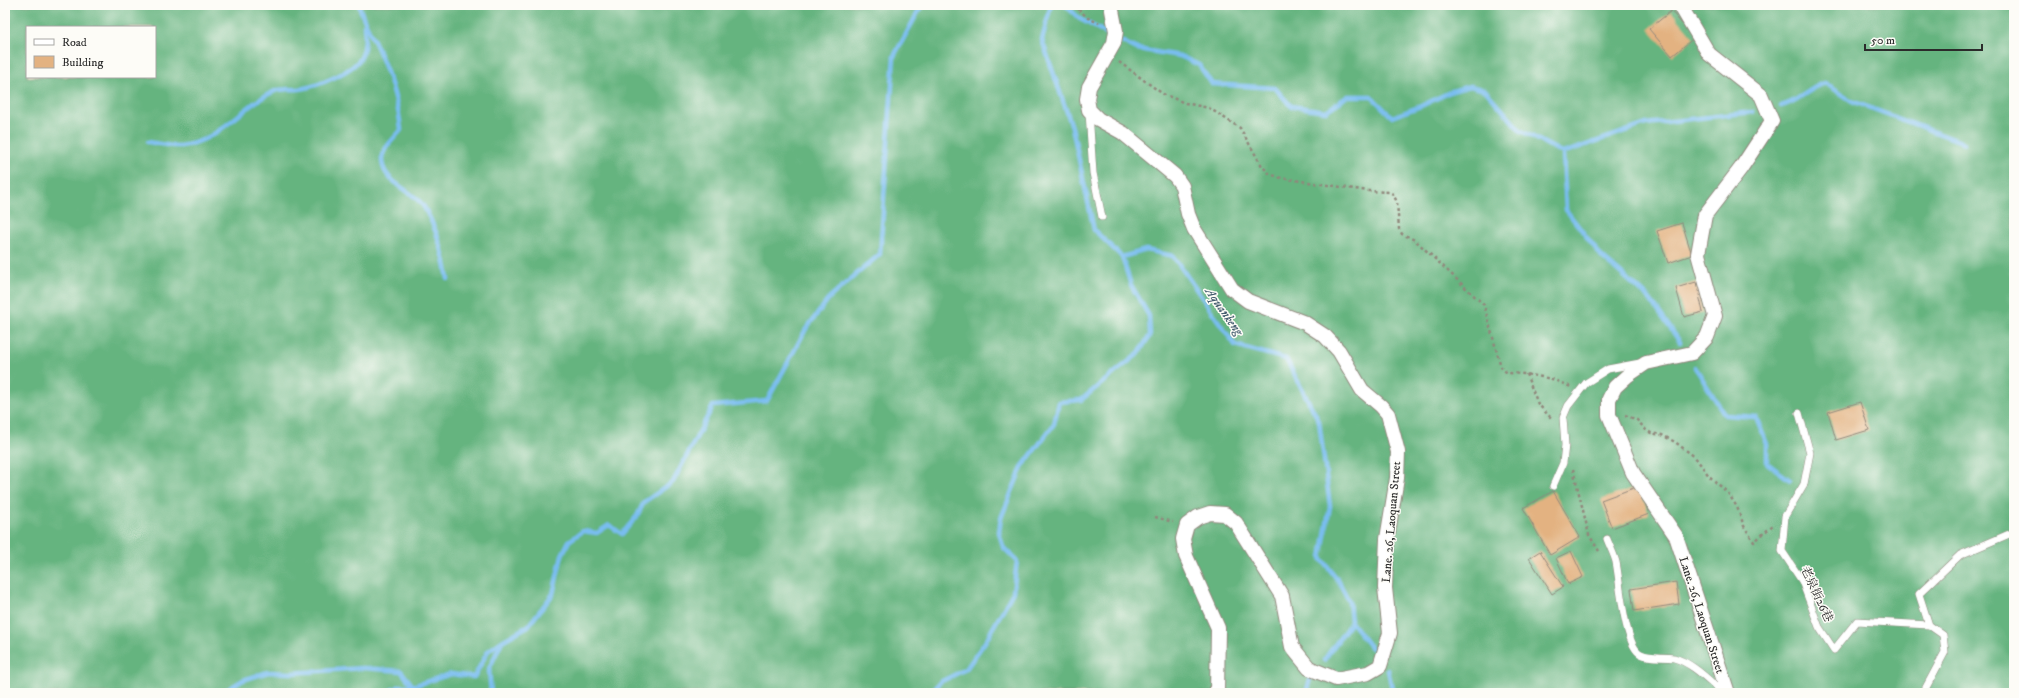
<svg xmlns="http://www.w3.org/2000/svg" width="2019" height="698" viewBox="0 0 2019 698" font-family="'IM FELL DW Pica','Noto Serif TC',serif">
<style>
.forest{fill:#65b47f;stroke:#487055;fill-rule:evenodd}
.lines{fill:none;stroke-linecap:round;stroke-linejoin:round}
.stream{stroke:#79bdf0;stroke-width:4.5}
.building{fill:#e3b281}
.service-casing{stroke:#90887c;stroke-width:8}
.minor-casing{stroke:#90887c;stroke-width:16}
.path{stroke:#90887c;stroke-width:2.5;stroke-dasharray:3 3;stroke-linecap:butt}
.service{stroke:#fff;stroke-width:7}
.minor{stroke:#fff;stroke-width:14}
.labels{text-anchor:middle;stroke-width:3;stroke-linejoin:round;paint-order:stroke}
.street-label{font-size:12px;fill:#2b2b2b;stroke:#fdfcf7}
.water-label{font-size:13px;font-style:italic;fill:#465e70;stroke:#fdfcf7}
</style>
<rect width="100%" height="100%" fill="#fdfcf7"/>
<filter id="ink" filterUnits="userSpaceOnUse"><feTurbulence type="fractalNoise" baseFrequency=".025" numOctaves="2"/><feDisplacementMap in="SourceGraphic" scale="8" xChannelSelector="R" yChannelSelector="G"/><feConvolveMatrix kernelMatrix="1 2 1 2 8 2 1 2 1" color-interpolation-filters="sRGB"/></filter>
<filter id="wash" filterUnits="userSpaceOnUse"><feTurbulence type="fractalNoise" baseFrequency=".012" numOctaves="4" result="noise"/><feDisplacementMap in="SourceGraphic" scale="16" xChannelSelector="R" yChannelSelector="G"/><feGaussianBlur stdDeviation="0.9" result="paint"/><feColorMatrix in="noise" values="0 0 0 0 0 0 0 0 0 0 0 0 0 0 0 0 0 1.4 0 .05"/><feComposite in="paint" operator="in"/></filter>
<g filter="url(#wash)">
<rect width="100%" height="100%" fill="#f6e5ce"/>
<path class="forest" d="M5,5H2014V693H5ZM27,27H155V77H27Z"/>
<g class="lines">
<path class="stream" d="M359,5C364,24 375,40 382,59C391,81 399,107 401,130C395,138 381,149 382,161C384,184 413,189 424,207C437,229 444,254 448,279
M1051,5L1042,40L1072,127L1094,230L1122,257L1146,250L1173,256L1235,345L1286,359L1319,421L1330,506L1321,558L1338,580L1349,601L1351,622L1371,648
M1065,5L1080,19L1108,34
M1123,42L1137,49L1180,56L1199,65L1212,84L1275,88L1291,106L1326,111L1348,96H1371L1392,117L1421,106L1452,91L1470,86L1485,90L1520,130L1563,153L1646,124L1753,112
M1781,106C1797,103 1809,88 1825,83L1852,101L1964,143
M148,142C158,143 171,147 181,146C223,140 240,106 275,91C282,88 292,90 299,89C316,87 356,71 362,55C366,46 365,34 364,25
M1563,153L1566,210L1602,257L1649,298L1680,342
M1695,367L1725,415L1756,417L1767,444V463L1790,480
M1324,660L1351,622
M1388,670L1393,693
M222,693L243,680L268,672L291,673L363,668L401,671L413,686
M385,693L400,686H413L451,674L474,677L488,651L502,641
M491,693L489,669L502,641L528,626L553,594L562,555L569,541L583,531L597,533L609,525L622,534L637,516L644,502L673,482L713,406L767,401L806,329L830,297L880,254L894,56L922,5
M930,693L940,682L966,669L985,642L1013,592L1017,561L1003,547L999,532L1001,518L1022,467L1054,424L1059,402L1081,400L1138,354L1150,335L1149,316L1131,285L1122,257
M1306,693L1310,679"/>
</g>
<g id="blocks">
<path class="building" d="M1671,11L1694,38L1672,56L1649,29Z
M1682,223L1692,255L1668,263L1657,231Z
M1696,282L1703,312L1684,317L1676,288Z
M1860,402L1869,430L1836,440L1828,412Z
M1639,486L1649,514L1612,528L1601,500Z
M1553,491L1580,537L1550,555L1523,508Z
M1540,551L1563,587L1552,594L1529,558Z
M1571,551L1583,577L1568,584L1556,558Z
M1676,582L1679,604L1634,611L1631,589Z"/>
</g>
</g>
<g filter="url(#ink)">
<use href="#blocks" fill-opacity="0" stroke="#90887c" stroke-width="1"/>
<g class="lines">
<g class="service-casing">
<path id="service" d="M1089,112L1093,173L1102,217
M1799,413L1810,453L1804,484L1785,516L1782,551L1802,581L1819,627L1834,650L1857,621L1929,625L1943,635L1945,652L1923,693
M1553,486L1563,463L1565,445L1563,418L1568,406L1586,383L1608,369L1640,363
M1607,539C1610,547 1614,554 1616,562C1620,581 1624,646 1641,654C1651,659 1663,656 1674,658C1693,663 1709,681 1724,693
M1929,625L1919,594L1960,555L2014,532"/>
</g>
<g class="minor-casing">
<path id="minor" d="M1111,5L1116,31L1114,43L1089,87L1087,99L1089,110L1098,119L1123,133L1175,176L1182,186L1188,214L1194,229L1232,289L1248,301L1305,323L1325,336L1339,351L1362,390L1381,406L1388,414L1398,452L1397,478L1387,539L1385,588L1390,633L1380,666L1368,673L1336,679L1309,668L1292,647L1282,596L1236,523L1225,514L1210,513L1198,517L1187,525L1183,539L1186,556L1218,628L1217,693
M1680,5L1709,54L1761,95L1772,121L1741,168L1705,215L1698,254L1715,316L1707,337L1692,353L1646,363L1627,376L1615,387L1609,399V415L1633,473L1676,536L1728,693"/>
</g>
<path class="path" d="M1074,5L1088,18L1099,23
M1119,62L1163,94L1185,103L1209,108L1240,128L1262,166L1270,174L1281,178L1368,191L1389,192L1393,194L1397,202L1399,229L1402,234L1415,240L1484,305L1501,367L1507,373L1526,374L1552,379L1571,387
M1526,374L1538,404L1552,419
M1625,415L1637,420L1646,430L1651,433L1662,435L1675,442L1695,457L1709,476L1728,493L1737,507L1744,526L1754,542L1773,525
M1573,469L1589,535L1599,551
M1155,517L1173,522"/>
<use href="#service" class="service"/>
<use href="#minor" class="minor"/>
</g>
</g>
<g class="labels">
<g class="street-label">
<text transform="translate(1391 522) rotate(-85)" y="4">Lane. 26, Laoquan Street</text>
<text transform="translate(1817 594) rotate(65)" y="4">老泉街26巷</text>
<text transform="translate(1702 615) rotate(72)" y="4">Lane. 26, Laoquan Street</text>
</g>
<g class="water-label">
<text transform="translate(1225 311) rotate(55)" y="5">Aquankeng</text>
</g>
</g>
<rect width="2019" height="698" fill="none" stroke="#fdfcf7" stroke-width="20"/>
<rect x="26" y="26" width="130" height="52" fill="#fdfcf7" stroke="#a9a8a5"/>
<rect x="34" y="39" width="20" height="6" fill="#ffffff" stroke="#a9a8a5"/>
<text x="62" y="46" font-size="12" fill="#2b2b2b">Road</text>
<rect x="34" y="56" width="20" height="12" fill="#e3b281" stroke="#a9a8a5"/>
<text x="62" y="66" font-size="12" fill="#2b2b2b">Building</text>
<path d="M1865 44v6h117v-6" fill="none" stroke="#2b2b2b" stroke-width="2"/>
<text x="1871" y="44" font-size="12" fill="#2b2b2b" stroke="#fdfcf7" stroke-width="3" paint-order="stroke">50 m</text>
</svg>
